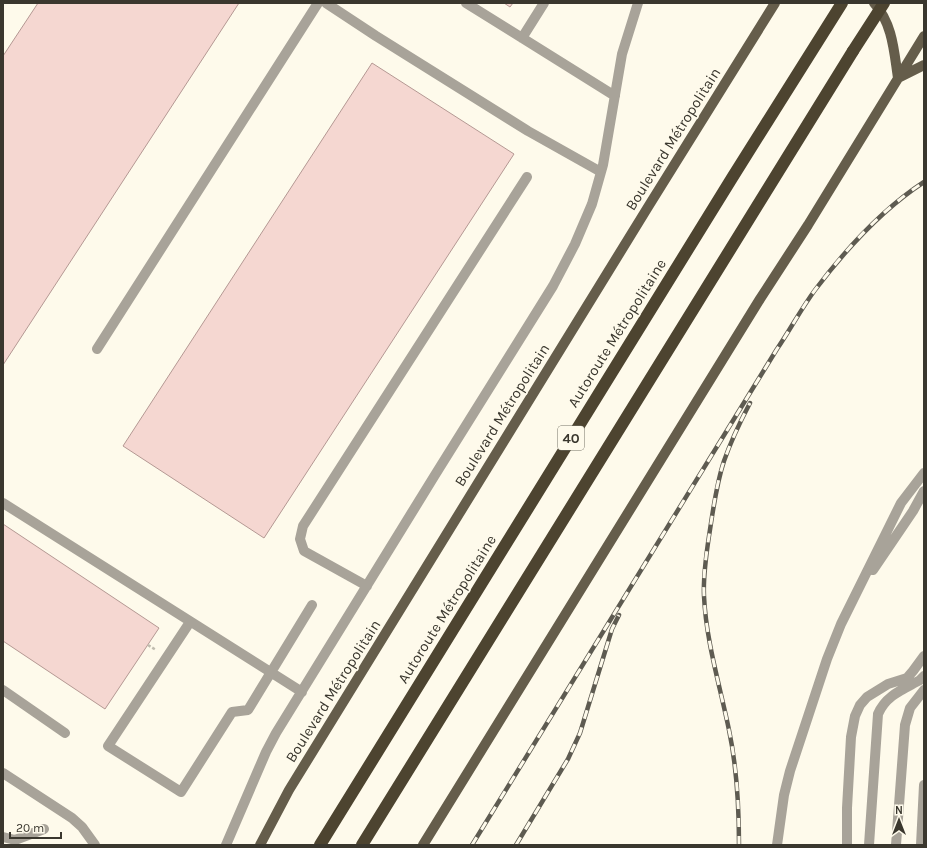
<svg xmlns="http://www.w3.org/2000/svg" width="927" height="848" viewBox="0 0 927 848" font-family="Karla,sans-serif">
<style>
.building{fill:#f5d7d1;stroke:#b49893}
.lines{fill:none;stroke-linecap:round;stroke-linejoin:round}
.path{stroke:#c0bcaf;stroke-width:2.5;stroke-dasharray:3 2;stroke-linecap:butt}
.minor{stroke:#a8a399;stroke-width:10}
.major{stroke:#655d4b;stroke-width:10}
.highway{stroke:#4d4430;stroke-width:12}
.rail-casing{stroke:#5e5b51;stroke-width:4.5}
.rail{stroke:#fefaeb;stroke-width:3;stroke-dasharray:9;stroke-linecap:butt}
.highway-bridge{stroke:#4d4430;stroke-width:12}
.labels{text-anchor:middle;stroke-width:3.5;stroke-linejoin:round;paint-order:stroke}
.shield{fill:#fefaeb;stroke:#757267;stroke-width:1}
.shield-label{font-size:14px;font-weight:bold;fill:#3a372e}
.street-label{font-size:15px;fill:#3a372e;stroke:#fefaeb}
</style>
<rect width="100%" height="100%" fill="#fefaeb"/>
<path class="building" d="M38,3H239L3,365V56Z
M504,3H513L510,7Z
M372,63L514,154L264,538L123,446Z
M3,524L159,628L105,709L3,641Z"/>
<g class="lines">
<path class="path" d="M148,645L156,650"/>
<path class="minor" d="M326,3L376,36L528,131L601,172
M466,3L615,96
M522,38L544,3
M97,349L318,3
M3,503L302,692
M873,570L913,511L924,491
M367,586L304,551L300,539L303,526L527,177
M190,622L108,746L181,792L232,712L248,710L312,605
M3,690L65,733
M3,773L72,818L82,827L95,845
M3,837L15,840L44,829
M226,845L266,752L276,733L435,475L553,286L575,244L592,204L603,165L622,54L638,3
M777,845L784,795L790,771L827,659L841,624L901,503L924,473
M847,845V808L851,737L855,716L860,705L867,697L888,684L907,678L913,671L924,656
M869,845L878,714C886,695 904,689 920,680L924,676
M896,845L905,725L910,708L924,690
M921,845L924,785"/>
<path class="major" d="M874,3C893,24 894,52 898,78
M898,78L924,65
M260,845L289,790L648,207L775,3
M423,845L760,299L808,225L924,36"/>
<path class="highway" d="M320,845L732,178L842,3
M362,845L853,51"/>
<g class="rail-casing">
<path id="rail" d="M472,845L777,349C790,330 801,309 815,290C846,249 881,210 924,182
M516,845L568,759L580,733L612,629L619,615
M739,845C739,807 737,768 729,730C720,686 706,641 704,596C703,576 706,556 709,536C713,511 716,485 724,461C731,441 740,422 750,403"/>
</g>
<use href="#rail" class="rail"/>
<path class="highway-bridge" d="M853,51L884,3"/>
</g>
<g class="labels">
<rect class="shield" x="558" y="426" width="26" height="24" rx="3"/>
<g class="shield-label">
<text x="571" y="443">40</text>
</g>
<g class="street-label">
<text transform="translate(673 139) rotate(-58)" y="5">Boulevard Métropolitain</text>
<text transform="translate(617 333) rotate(-58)" y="5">Autoroute Métropolitaine</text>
<text transform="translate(502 415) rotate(-58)" y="5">Boulevard Métropolitain</text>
<text transform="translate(447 609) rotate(-58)" y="5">Autoroute Métropolitaine</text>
<text transform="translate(333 691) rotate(-58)" y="5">Boulevard Métropolitain</text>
</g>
</g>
<rect width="927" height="848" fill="none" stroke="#3a372e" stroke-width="8"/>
<g transform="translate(899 820)" stroke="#fefaeb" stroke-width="3" paint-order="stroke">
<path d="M0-3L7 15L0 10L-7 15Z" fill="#3a372e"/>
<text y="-6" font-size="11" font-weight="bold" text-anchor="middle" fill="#3a372e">N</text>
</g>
<path d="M10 832v6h51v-6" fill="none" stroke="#3a372e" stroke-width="2"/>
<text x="16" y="832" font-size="12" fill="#3a372e" stroke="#fefaeb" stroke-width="3" paint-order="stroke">20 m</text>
</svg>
